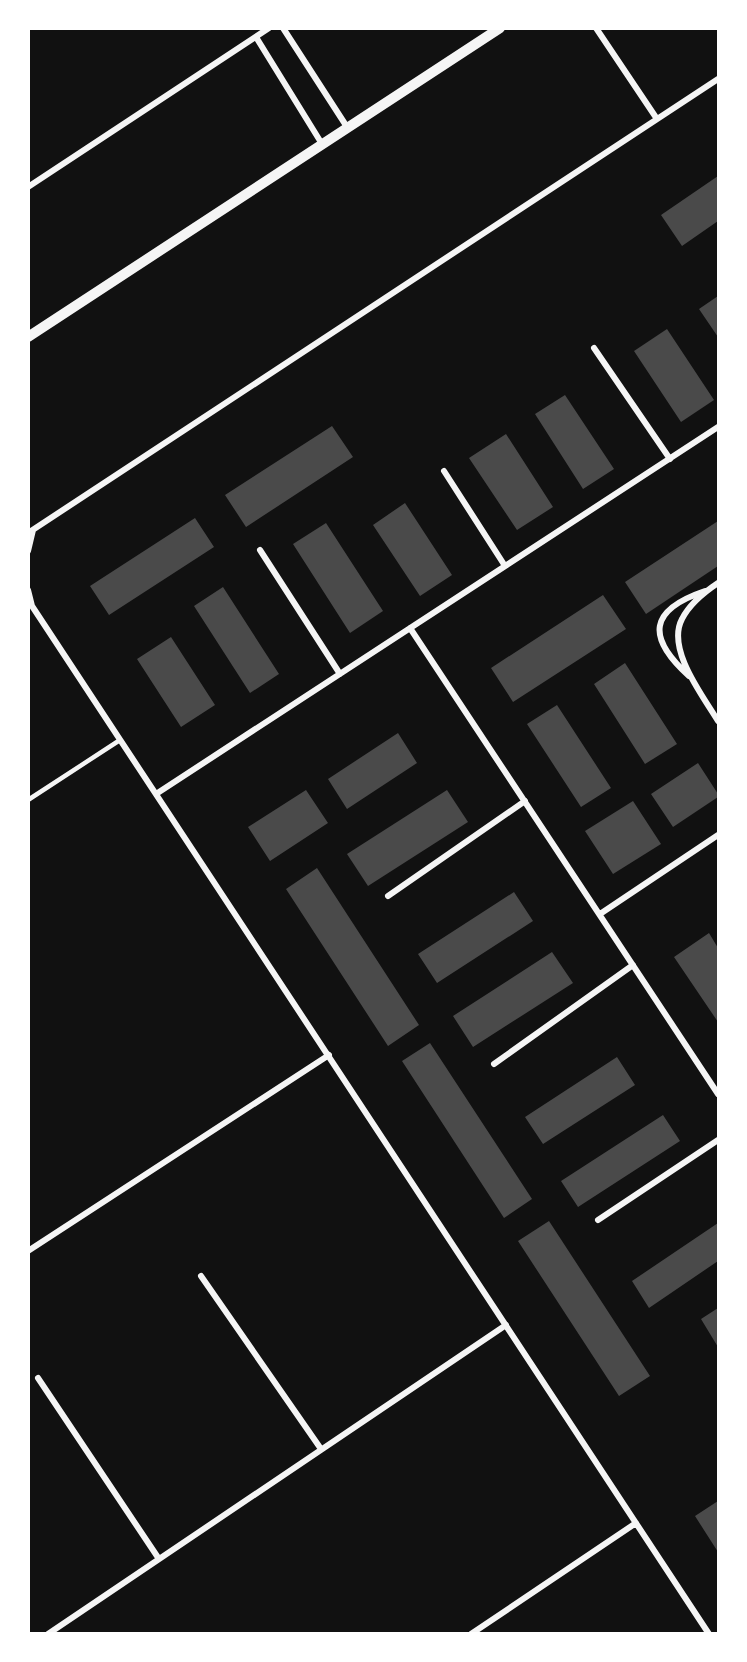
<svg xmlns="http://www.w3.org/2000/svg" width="747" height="1662" viewBox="0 0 747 1662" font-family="Merriweather,serif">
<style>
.building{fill:#4a4a4a}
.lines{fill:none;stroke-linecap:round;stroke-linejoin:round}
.service{stroke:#f5f5f5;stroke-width:4.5}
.minor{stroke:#f5f5f5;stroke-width:6}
.tertiary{stroke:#f5f5f5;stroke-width:10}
</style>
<rect width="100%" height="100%" fill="#111"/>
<path class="building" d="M718,176V221L682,246L661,215Z
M718,296V337L699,309Z
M667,329L714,400L681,422L634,351Z
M565,395L614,469L583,489L535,414Z
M332,426L353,457L246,527L225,495Z
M506,434L553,507L517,530L469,458Z
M405,503L452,575L420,596L373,525Z
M195,518L214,547L109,615L90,586Z
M718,521V566L646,614L625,582Z
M326,523L383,611L350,633L293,544Z
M223,587L279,674L250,693L194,606Z
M603,595L626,629L513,702L491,668Z
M171,637L215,705L181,727L137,659Z
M625,663L677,744L645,764L594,684Z
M557,705L611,788L581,807L527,724Z
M398,733L417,763L347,809L328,779Z
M698,763L718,794V797L673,827L651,794Z
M306,790L328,823L270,861L248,827Z
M447,790L468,822L368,886L347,854Z
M633,801L661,844L613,874L585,831Z
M317,868L419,1025L388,1046L286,889Z
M514,892L533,921L437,983L418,954Z
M709,933L718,948V1022L674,957Z
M552,952L573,983L473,1047L453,1016Z
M430,1043L532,1199L504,1218L402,1061Z
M617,1057L635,1085L543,1144L525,1117Z
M663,1115L680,1141L578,1207L561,1181Z
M549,1221L650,1376L619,1396L518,1241Z
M718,1223V1261L649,1308L632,1281Z
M718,1308V1347L701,1319Z
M718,1501V1552L695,1516Z"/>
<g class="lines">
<path class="service" d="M28,800L120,740"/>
<path class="minor" d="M283,28L347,127
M596,28L657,119
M256,37L322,144
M28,187L269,28
M594,348L670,459
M444,471L505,566
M28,533L718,79
M260,550L340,674
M28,551L33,530
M718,583C706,591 689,605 682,619C666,649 703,696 718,721
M28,590L32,606L709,1634
M410,628L718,1094
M689,676C646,637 649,610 705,591
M156,794L718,427
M388,896L525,801
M600,914L718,835
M494,1064L633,965
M598,1220L718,1140
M28,1251L329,1055
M201,1276L321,1449
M38,1378L159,1559
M48,1634L506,1325
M471,1634L636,1523"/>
<path class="tertiary" d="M28,337L500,28"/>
</g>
<rect width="747" height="1662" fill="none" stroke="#ffffff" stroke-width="60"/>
</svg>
